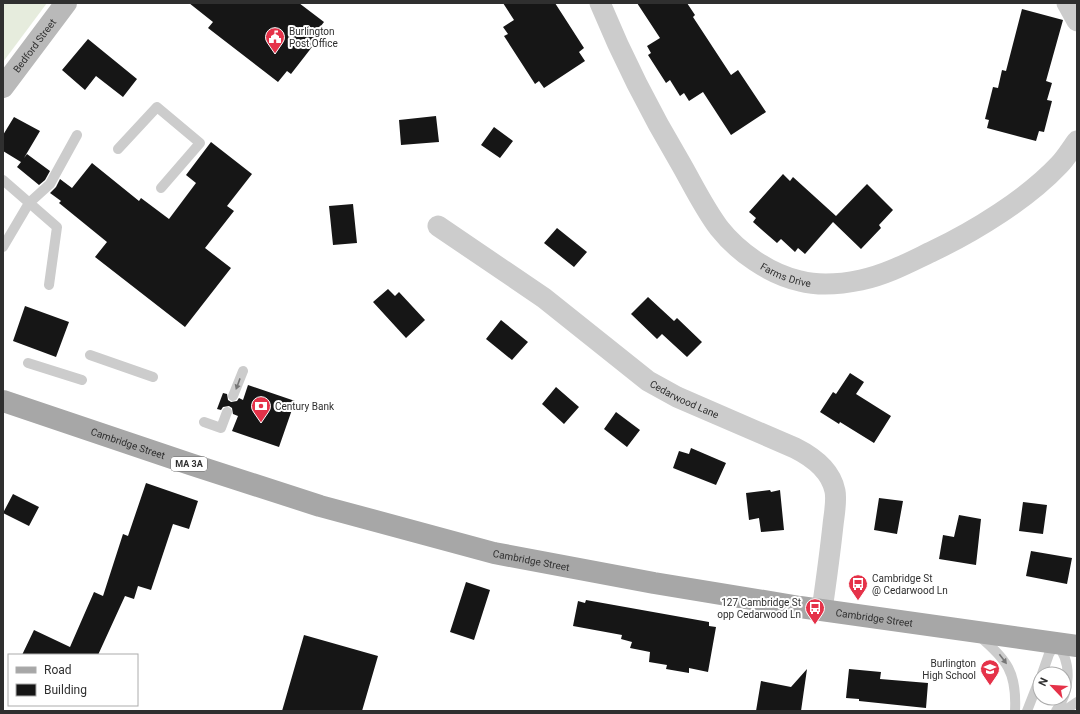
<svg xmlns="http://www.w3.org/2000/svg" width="1080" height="714" viewBox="0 0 1080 714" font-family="Roboto,sans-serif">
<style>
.green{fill:#e6ecdd}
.building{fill:#161616}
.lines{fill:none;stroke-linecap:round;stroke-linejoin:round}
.service{stroke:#ccc;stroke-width:10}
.minor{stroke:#ccc;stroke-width:21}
.secondary{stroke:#b9b9b9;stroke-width:22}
.primary{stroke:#a7a7a7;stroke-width:22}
.oneway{fill:#767676}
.labels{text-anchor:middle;stroke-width:4;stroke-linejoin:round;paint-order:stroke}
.shield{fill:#fff;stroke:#6d6d6d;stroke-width:1}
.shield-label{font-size:9px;font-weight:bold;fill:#2f2f2f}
.poi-label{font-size:10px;fill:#2f2f2f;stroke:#fff;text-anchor:start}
.street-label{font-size:10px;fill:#2f2f2f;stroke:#fff}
</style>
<rect width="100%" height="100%" fill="#fff"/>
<path class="green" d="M3,3H47L3,62Z"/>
<path class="building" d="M189,3H299L324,22L314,35L319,38L291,74L287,71L278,82L208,28L213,22Z
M503,3H555L584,48L579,52L585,61L544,88L539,81L535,84L504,36L508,34L503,27L514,20Z
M637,3H687L695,15L693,17L731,75L738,70L766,112L731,135L703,92L689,101L684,93L680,96L670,80L666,83L648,55L651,53L647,46L660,38Z
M1022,9L1063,20L1046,81L1052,83L1047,100L1052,101L1044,132L1039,131L1036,141L987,128L989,120L985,119L993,87L998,88L1002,70L1006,71Z
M88,39L137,79L123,97L96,76L85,90L62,70Z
M436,116L439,142L401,145L399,120Z
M14,117L40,131L24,158L27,154L50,171L45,180L39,185L17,167L21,162L3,151V135Z
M494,127L513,141L500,158L481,145Z
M211,142L252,174L227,206L234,211L205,248L231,268L185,327L95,257L107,242L59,203L61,201L50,193L56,187L60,179L72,188L92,163L139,201L141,198L169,219L196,183L186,175Z
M783,174L790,181L793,177L836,216L867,184L893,210L879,225L881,228L861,249L833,222L805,254L798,248L795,252L781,239L777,243L753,222L756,218L749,212Z
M353,204L357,243L333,245L329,206Z
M557,228L587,252L574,267L544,243Z
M388,289L395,296L399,292L425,320L406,338L373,302Z
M648,297L674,321L677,318L702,342L687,357L662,334L657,339L631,314Z
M25,306L69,322L56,357L13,341Z
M501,320L528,342L512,360L486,339Z
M850,373L864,382L856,394L891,416L874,443L840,422L839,424L820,412L833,392L836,394Z
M248,385L295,401L279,447L232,431L238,416L233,414L232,408L229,406L223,407L221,410L217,409L223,393L227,394L228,400L231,402L237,401L239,398L243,400Z
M556,387L579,407L564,424L542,404Z
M616,412L640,430L627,447L604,429Z
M691,448L726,463L716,485L673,468L679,451L689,454Z
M146,483L198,501L189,529L173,524L151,590L138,586L134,599L125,596L98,655H22L34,630L70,647L94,592L103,596L123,534L128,536Z
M770,490L771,492L780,490L784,530L761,532L759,518L749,520L746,493Z
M13,494L39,507L29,526L3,513Z
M879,498L903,501L897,534L874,530Z
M1023,502L1047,505L1043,534L1019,531Z
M959,515L981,519L976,565L939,559L943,535L954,537Z
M1031,551L1072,558L1067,584L1026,576Z
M466,582L490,590L474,640L450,632Z
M586,600L709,622V626L716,627L708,672L689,668V673L666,669L667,665L649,662L650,652L630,648L632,642L621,639L622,635L573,626L578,601L585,603Z
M304,635L378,656L362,711H282Z
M807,669L801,711H756L761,681L791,687Z
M849,669L881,672L880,679L928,683L926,708L859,701V699L846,698Z"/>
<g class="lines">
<path class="service" d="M118,149L157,107L200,143L161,188
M3,180L57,227L49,285
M3,247L29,203L50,184L77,135
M90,355L153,377
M28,363L82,380
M233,396L243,371
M204,422L221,428L227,412
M979,636C1007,660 1017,672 1015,711
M1042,674L1049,654L1056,643C1073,662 1070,692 1056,711
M1027,711L1040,678
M1064,711L1077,702"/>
<g class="minor">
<path id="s1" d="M600,3C623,59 650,112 681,164C693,185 704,208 719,228C738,252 769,274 800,281C819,286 842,284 861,280C886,275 910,262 933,251C975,231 1027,199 1059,165C1066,158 1071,149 1077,141"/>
<path d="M1067,3L1077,21"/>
<path id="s2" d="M438,226L544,298L648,381L677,397L795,448C813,457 831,471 835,491C837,501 834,515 833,525C830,553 826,582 822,610"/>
</g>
<path class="secondary" id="s3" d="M3,87L66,3"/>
<path class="primary" id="s4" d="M3,401L190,464L320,506L494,553L654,583L800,607L1077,646"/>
</g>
<defs><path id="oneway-solid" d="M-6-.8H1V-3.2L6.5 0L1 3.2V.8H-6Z"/></defs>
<g class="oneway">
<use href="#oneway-solid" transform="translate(238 384) rotate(110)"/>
<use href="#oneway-solid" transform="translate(1003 659) rotate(53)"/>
</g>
<defs>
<g id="civic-pin" transform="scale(1)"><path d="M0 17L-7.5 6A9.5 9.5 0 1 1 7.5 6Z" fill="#e53249" stroke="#fff"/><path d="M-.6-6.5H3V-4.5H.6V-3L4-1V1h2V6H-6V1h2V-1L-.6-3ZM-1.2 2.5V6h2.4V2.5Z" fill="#fff"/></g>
<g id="bank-pin" transform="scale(1)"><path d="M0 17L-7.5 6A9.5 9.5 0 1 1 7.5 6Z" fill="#e53249" stroke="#fff"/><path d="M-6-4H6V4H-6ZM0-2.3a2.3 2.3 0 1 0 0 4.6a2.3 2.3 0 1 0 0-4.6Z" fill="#fff"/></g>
<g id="bus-pin" transform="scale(1)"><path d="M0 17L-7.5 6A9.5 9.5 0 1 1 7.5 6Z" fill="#e53249" stroke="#fff"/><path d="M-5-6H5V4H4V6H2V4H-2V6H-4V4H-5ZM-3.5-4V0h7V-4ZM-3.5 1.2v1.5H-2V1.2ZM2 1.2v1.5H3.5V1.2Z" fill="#fff"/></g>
<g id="school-pin" transform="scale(1)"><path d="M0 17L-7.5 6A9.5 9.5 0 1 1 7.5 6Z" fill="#e53249" stroke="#fff"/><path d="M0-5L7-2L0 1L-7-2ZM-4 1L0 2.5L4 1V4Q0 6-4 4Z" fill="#fff"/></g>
</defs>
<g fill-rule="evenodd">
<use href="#civic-pin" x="275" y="37"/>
<use href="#bank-pin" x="261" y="406"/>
<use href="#bus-pin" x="858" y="584"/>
<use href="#bus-pin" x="815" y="608"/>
<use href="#school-pin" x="990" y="669"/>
</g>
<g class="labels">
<rect class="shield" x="171" y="457" width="36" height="14" rx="3"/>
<g class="shield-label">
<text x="189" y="467">MA 3A</text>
</g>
<g class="poi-label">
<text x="289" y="35">Burlington<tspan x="289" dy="12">Post Office</tspan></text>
<text x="275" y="410">Century Bank</text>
<text x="872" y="582">Cambridge St<tspan x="872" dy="12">@ Cedarwood Ln</tspan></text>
<text x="801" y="606" text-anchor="end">127 Cambridge St<tspan x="801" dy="12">opp Cedarwood Ln</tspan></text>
<text x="976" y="667" text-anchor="end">Burlington<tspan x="976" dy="12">High School</tspan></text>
</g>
<g class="street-label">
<text dy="4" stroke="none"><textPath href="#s3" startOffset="52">Bedford Street</textPath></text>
<text dy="4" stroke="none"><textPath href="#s1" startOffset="338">Farms Drive</textPath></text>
<text dy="4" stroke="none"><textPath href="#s2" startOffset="302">Cedarwood Lane</textPath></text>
<text dy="4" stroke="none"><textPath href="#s4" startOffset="132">Cambridge Street</textPath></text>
<text dy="4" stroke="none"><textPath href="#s4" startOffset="552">Cambridge Street</textPath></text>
<text dy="4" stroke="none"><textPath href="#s4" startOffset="900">Cambridge Street</textPath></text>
</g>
</g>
<rect width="1080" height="714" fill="none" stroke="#2f2f2f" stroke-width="8"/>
<rect x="8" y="654" width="130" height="52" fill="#ffffff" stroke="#acacac"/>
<rect x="16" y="667" width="20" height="6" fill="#a7a7a7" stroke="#acacac"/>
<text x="44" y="674" font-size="12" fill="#2f2f2f">Road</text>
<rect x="16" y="684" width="20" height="12" fill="#161616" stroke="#acacac"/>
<text x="44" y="694" font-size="12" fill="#2f2f2f">Building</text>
<g transform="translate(1052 686) rotate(295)"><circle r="19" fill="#ffffff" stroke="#acacac"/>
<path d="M0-3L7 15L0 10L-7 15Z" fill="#e53249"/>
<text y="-6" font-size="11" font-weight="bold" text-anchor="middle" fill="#2f2f2f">N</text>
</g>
</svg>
